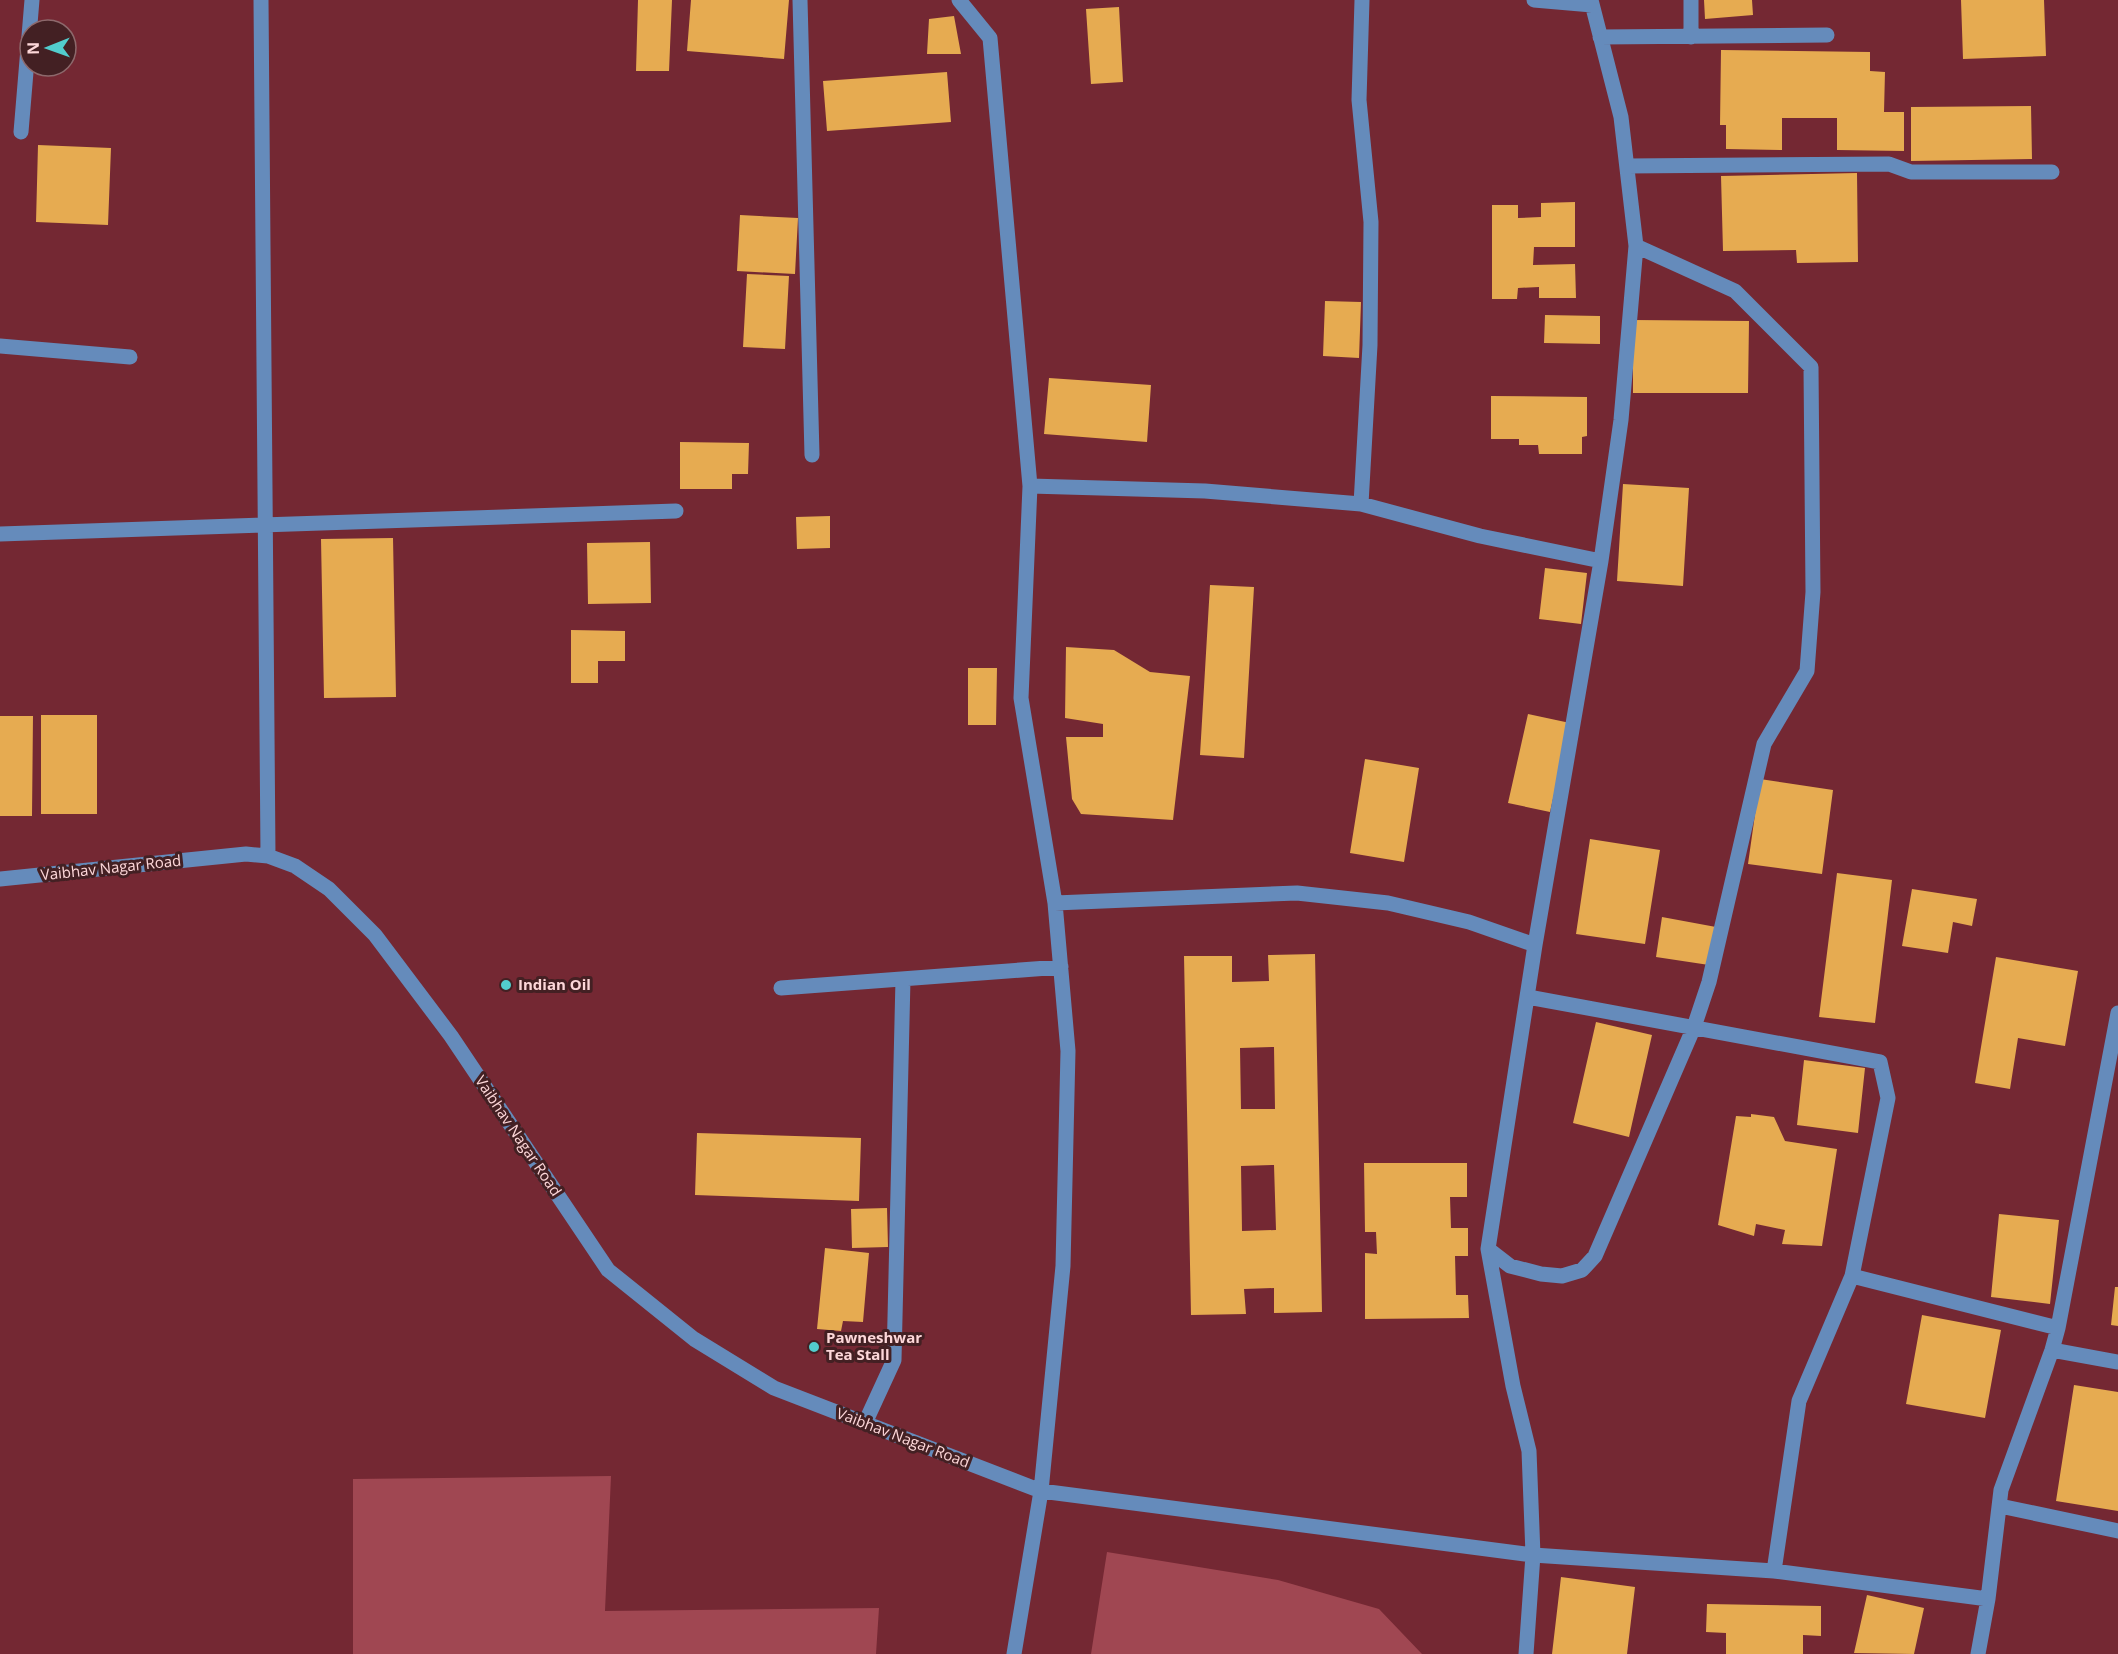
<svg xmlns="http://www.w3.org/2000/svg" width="2118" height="1654" viewBox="0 0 2118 1654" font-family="'Open Sans',sans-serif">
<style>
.green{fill:#a04752}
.building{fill:#e6ab51;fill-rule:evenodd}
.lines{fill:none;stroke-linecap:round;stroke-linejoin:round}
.minor{stroke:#658bbb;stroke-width:15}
.poi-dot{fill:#52cdcd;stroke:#432023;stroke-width:2}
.labels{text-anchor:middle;stroke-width:6;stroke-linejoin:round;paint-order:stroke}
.street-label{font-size:15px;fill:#fdd7d9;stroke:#432023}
.poi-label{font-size:15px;font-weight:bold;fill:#fdd7d9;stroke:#432023;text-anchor:start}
</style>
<rect width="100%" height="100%" fill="#742833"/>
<path class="green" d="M611,1476L605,1611L879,1608L876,1654H353V1479Z
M1107,1552L1278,1580L1379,1609L1422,1654H1091Z"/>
<path class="building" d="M638,0H672L669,71H636Z
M691,0H789L784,59L687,51Z
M1704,0H1752L1753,15L1705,19Z
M1961,0H2044L2046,56L1963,59Z
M1119,7L1123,82L1091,84L1086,9Z
M954,16L961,54H927L929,19Z
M1721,50L1870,52V71L1885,72L1884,112H1904V151L1837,150V118H1782V150L1726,149V125H1720Z
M947,72L951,122L827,131L823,81Z
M2031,106L2032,159L1911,161V107Z
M38,145L111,148L108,225L36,222Z
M1857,173L1858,262L1797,263L1796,250L1723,251L1721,176Z
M1575,202V247H1534L1533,265L1575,264L1576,298H1539V287L1518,288L1517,299H1492V205H1518V218L1541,217V203Z
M740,215L798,218L795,274L737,271Z
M747,274L789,276L785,349L743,347Z
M1325,301L1361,302L1359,358L1323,356Z
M1545,315L1600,316V344L1544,343Z
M1633,320L1749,321L1748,393H1633Z
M1049,378L1151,385L1147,442L1044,434Z
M1491,396L1587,397V436L1582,437V454H1539L1538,445H1519V439H1491Z
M680,442L749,443L748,474H732V489H680Z
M1623,484L1689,488L1683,586L1617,581Z
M830,516V548L797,549L796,517Z
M393,538L396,697L324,698L321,539Z
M650,542L651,603L588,604L587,543Z
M1545,568L1587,573L1581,624L1539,619Z
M1210,585L1254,587L1244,758L1200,755Z
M571,630L625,631V661H598V683H571Z
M1066,647L1114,650L1150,672L1190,676L1173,820L1081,814L1072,799L1066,737H1103V724L1065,718Z
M968,668H997L996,725H968Z
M1528,714L1570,723L1550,812L1508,803Z
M41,715H97V814H41Z
M0,716H33L32,816H0Z
M1365,759L1419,768L1404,862L1350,853Z
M1760,779L1833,790L1822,874L1748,864Z
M1590,839L1660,850L1645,944L1576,934Z
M1837,873L1892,880L1875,1023L1819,1017Z
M1912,889L1977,899L1972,926L1953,922L1948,953L1902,946Z
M1662,917L1716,927L1709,965L1656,957Z
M1315,954L1322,1312L1274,1313V1288L1244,1289L1246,1314L1191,1315L1184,956H1232V982L1269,981L1268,955ZM1274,1047L1275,1109H1241L1240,1048ZM1274,1165L1276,1230L1242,1231L1241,1166Z
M1996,957L2078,971L2065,1046L2018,1038L2010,1089L1975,1083Z
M1596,1022L1652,1035L1629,1137L1573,1123Z
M1804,1060L1865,1068L1858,1133L1797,1125Z
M1751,1114L1774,1117L1785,1141L1837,1149L1822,1246L1782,1244L1785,1230L1756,1224L1754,1236L1718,1225L1736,1116L1751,1117Z
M697,1133L861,1138L859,1201L695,1195Z
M1364,1163H1467V1197H1450L1451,1228H1468V1256H1455L1456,1295H1468L1469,1318L1365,1319V1253L1377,1254L1376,1232H1365Z
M887,1208L888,1247L852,1248L851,1209Z
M1999,1214L2059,1220L2050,1304L1991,1297Z
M825,1248L869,1253L863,1322L843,1321L841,1331L817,1329Z
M2115,1287H2118V1326L2111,1325Z
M1922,1315L2001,1330L1985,1418L1906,1404Z
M2074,1385L2118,1392V1511L2056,1501Z
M1561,1577L1635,1587L1627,1654H1552Z
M1867,1595L1924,1608L1914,1654L1854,1653Z
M1707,1604L1821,1606V1636L1803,1635V1654H1726V1633L1706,1632Z"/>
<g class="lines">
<path class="minor" d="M261,0L268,856
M800,0L812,455
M959,0L990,38L1030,486L1021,698L1055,903L1068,1051L1063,1266L1041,1491L1014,1654
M1534,0L1592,5
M1691,0V37
M1600,37L1827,35
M21,132L32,0
M1627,166L1889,164L1911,172H2052
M0,346L130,357
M1030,486L1205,491L1361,504L1480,536L1601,561
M1361,504L1370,345L1371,222L1359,100L1362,0
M0,534L676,511
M0,879L246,854L268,856L295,866L329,889L375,935L451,1036L608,1270L694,1339L774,1388L1041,1491L1533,1555L1774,1571L1988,1599
M1055,903L1297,893L1388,903L1469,922L1535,945
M781,988L1061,967
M1528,997L1880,1062L1888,1098L1852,1276L1799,1401L1774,1571
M1488,1249L1510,1266L1541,1274L1562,1276L1582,1270L1595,1256L1694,1027L1709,982L1764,744L1807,671L1813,592L1811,367L1735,291L1636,246
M1852,1276L2058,1328
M2052,1350L2118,1362
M865,1423L894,1360L903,979
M2000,1506L2118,1531
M1526,1654L1533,1555L1529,1451L1513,1386L1488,1249L1535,945L1601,561L1621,420L1636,246L1621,117L1591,0
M1978,1654L1988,1599L2001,1490L2052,1350L2058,1328L2118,1013"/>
</g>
<g class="poi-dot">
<circle cx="506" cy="985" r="6"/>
<circle cx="814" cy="1347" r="6"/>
</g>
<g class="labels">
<g class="street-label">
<text transform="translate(111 868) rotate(-6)" y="5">Vaibhav Nagar Road</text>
<text transform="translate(518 1136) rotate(56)" y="5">Vaibhav Nagar Road</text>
<text transform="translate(903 1438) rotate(21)" y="5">Vaibhav Nagar Road</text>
</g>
<g class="poi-label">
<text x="518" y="990">Indian Oil</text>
<text x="826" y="1343">Pawneshwar<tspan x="826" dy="17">Tea Stall</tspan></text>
</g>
</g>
<g transform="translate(48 48) rotate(269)"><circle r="28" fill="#432023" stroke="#8d696c" stroke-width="1.5"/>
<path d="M0-4.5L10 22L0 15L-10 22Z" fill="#52cdcd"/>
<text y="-9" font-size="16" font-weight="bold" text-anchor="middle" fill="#fdd7d9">N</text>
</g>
</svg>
